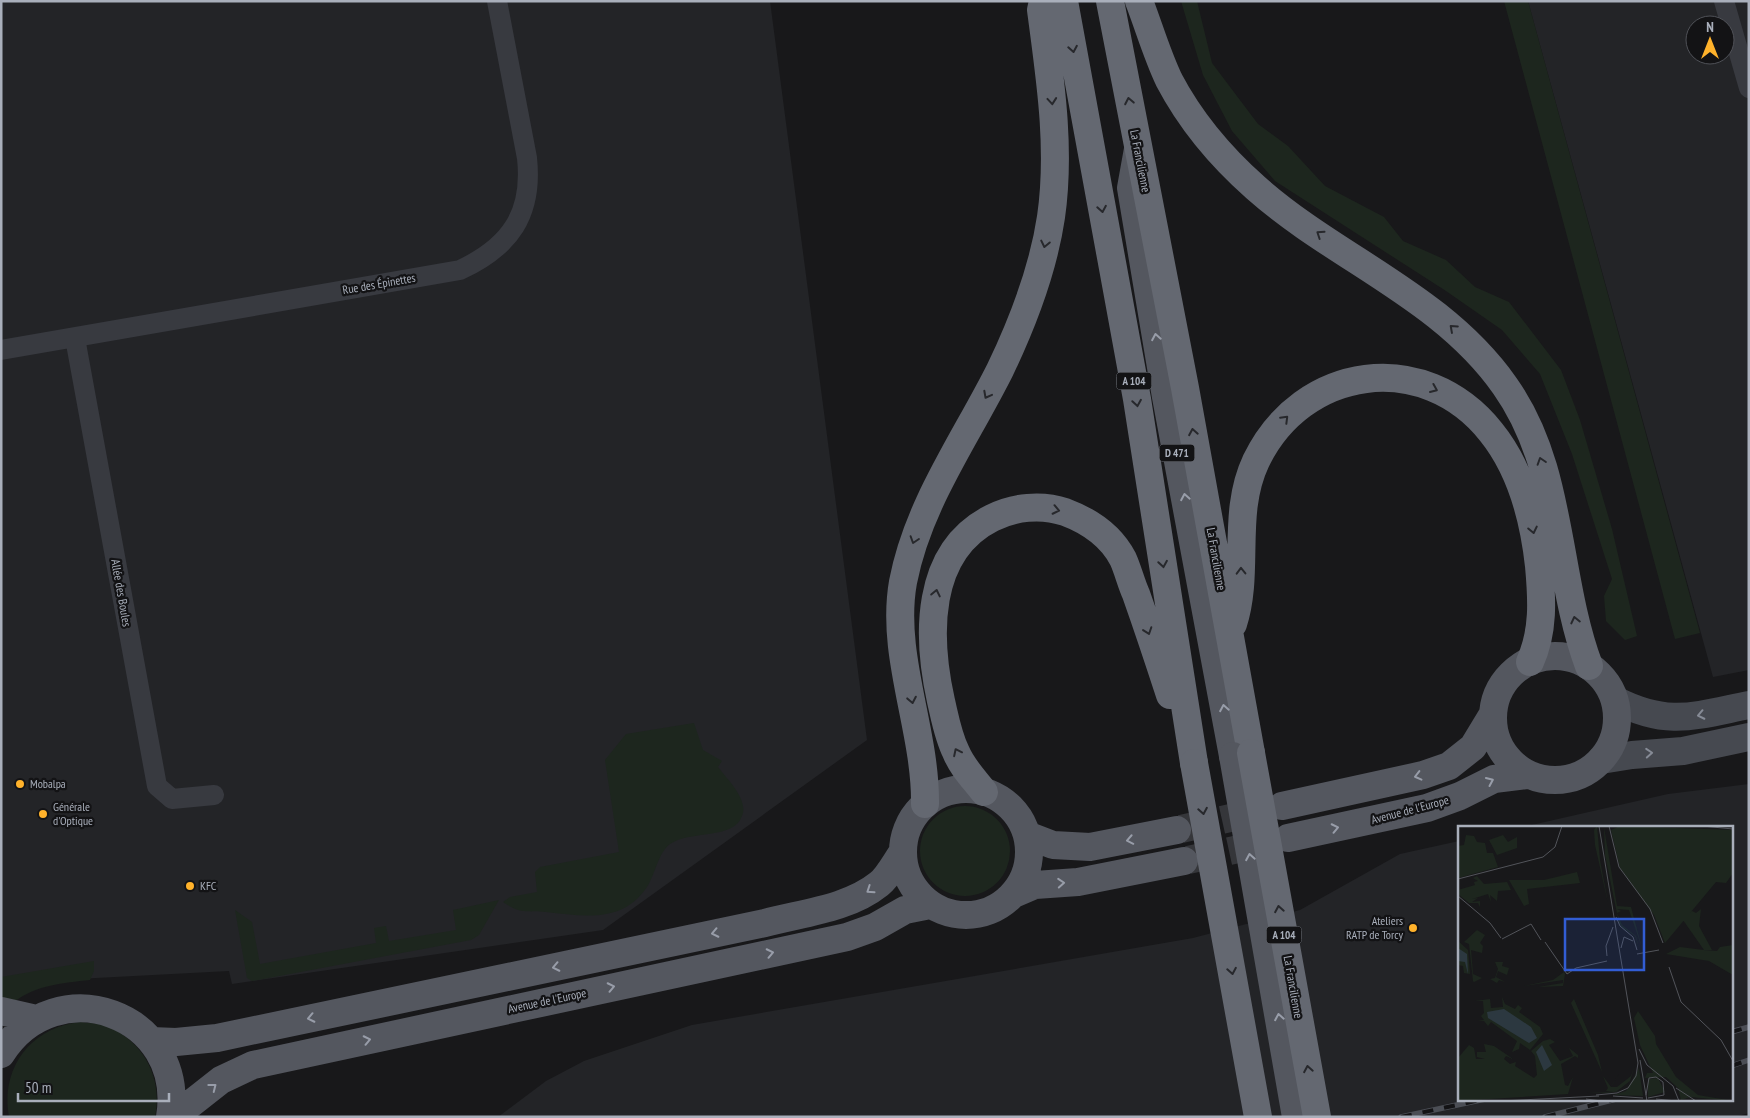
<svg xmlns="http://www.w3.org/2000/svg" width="1750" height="1118" viewBox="0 0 1750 1118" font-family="'PT Sans Narrow',sans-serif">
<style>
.built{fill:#232427;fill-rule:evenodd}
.green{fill:#1d261e}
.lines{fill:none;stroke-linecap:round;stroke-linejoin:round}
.primary-tunnel{stroke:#35363a;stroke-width:28;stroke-dasharray:28 14;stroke-linecap:butt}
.minor{stroke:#383a40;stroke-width:20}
.secondary{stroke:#464950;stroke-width:28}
.primary{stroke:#54575f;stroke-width:28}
.motorway{stroke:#646871;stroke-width:28}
.rail-casing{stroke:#4b4e55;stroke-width:5.5}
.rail{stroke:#131315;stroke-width:4;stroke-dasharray:11;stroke-linecap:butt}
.primary-bridge{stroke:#54575f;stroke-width:28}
.motorway-bridge{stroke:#646871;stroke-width:28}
.oneway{stroke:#27282c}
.oneway2{stroke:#989da9}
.oneway3{stroke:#868b96}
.poi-dot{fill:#ffb22b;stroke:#131315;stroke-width:2}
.labels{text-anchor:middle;stroke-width:4.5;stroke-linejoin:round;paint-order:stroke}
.shield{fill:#131315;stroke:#7c8089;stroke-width:1}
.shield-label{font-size:11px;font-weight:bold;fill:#a9afbb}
.street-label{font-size:12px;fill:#a9afbb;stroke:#131315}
.poi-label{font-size:12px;fill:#a9afbb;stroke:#131315;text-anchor:start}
.inset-road{fill:none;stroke:#52545a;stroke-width:1}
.view{fill:#325dd4;fill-opacity:0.15;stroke:#325dd4;stroke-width:2.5}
.inset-edge{fill:none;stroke:#a9afbb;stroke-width:2.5}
</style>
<rect width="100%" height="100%" fill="#18181a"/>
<path class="built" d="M1,1H770L867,740L603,930L232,984L229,971L1,983Z
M1528,1H1749V670L1713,677ZM1695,25H1725V55H1695Z
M1749,784V1113L1735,1117H498L546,1081L584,1061L692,1025L1193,938L1300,910L1400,854L1459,841V1099H1731V827H1523L1668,794Z"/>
<path class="green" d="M1181,1H1197L1212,63L1258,124L1288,146L1325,186L1384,217L1403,241L1446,260L1475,287L1509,302L1561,370L1580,420L1612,529L1637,636L1625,640L1606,621L1604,596L1612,579L1572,454L1540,374L1502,330L1446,291L1275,181L1232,131L1203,75Z
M1504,1H1528L1700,633L1675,639Z
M694,723L703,750L722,761L718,767C727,779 749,800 742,816C734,840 690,830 670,844C658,853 655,875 647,887C622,924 583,916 546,912C526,910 522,915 503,902L510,897L537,892L535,872L540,867L619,852L605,760L626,734Z
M920 851a45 45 0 1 1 90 0a45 45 0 1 1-90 0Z
M499,900L479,935L471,940L252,981L247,978L235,910L252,922L260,964L376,943L374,928L386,926L389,941L456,930L453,910Z
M94,961V971L90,980C63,983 36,985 14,1002H1V977Z
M80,1022C89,1023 99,1023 107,1026C144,1042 163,1078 155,1117H9C0,1067 32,1027 80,1022Z"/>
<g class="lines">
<path class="primary-tunnel" d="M1181,829L1266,810
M1188,860L1271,842"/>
<path class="minor" d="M1724,1L1749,88
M75,338L157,786L172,799L214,795
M1,350L460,270C510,247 533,214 527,158L497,1"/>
<path class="secondary" d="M1615,700C1668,727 1694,716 1749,705
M1601,760L1632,755L1683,751L1749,737"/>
<path class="primary" d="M1138,149L1131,188L1166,397L1233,756
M1493 718a62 62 0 1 1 124 0a62 62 0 1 1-124 0Z
M903 852a63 63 0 1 1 126 0a63 63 0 1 1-126 0Z
M1282,806L1423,775L1449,766L1473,747L1493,714
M1027,835L1053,845L1090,847L1177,830
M1288,838L1427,808L1460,796L1494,779L1528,775
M1014,894L1035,885L1078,882L1184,861
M1,1011L36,1019
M151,1041L176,1042L217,1038L765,923C802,913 848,909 879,884C888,877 895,863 902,853
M1,1054C56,967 187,1014 170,1117
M174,1117L221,1080L253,1065L847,937L875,927L905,910L930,905"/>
<path class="motorway" d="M1064,1L1137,399L1194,763
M1110,1L1185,388L1251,753
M1139,1C1149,27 1157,55 1169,80C1190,120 1222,158 1256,188C1336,259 1442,296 1505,386C1564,469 1555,575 1589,666
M1233,624C1250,571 1231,514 1256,461C1302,365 1424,348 1491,432C1521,469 1534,520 1539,566C1542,599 1544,631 1530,662
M984,792C974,779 962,767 956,752C948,736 945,718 941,701C927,638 924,552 992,518C1014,507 1041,504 1065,512C1089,521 1111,536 1123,559C1128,570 1131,583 1136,594C1148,628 1159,661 1170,695
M925,804C926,730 890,655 903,582C918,504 965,440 1000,370C1023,322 1043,271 1051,217C1061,148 1050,78 1041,10L1043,1"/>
<g class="rail-casing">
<path id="rail" d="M1731,1032L1749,1027
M1731,1066L1749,1060
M1401,1117L1485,1099
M1545,1117L1616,1099"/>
</g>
<use href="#rail" class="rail"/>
<path class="primary-bridge" d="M1233,756L1296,1117"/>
<path class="motorway-bridge" d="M1251,753L1317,1117
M1194,763L1258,1117"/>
</g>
<defs><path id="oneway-chevron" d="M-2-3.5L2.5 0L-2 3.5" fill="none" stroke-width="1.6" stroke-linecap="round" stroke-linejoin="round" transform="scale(1.25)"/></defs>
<g class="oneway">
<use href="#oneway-chevron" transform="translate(1073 49) rotate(80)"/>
<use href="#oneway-chevron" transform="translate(1052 101) rotate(85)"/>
<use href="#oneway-chevron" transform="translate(1129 101) rotate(-101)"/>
<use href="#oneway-chevron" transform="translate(1102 209) rotate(80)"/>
<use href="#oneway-chevron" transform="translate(1320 234) rotate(-146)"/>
<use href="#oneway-chevron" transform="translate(1045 244) rotate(102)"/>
<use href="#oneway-chevron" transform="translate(1453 328) rotate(-138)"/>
<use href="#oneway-chevron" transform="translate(1434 389) rotate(23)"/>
<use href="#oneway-chevron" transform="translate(987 395) rotate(118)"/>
<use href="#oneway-chevron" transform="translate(1137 403) rotate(81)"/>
<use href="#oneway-chevron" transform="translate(1285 419) rotate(-45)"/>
<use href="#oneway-chevron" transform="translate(1193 432) rotate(-100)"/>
<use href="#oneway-chevron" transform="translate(1541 461) rotate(-108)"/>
<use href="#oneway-chevron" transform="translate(1056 510) rotate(12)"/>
<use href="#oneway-chevron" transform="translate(1533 530) rotate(78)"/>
<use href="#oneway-chevron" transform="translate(914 540) rotate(108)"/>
<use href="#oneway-chevron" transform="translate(1163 564) rotate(81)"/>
<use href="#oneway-chevron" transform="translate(1241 571) rotate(-91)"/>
<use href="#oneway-chevron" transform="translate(936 593) rotate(-78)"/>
<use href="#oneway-chevron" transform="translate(1575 620) rotate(-103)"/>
<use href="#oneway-chevron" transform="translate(1148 631) rotate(71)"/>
<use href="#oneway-chevron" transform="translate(912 700) rotate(79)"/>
<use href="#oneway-chevron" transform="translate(957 752) rotate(-116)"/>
<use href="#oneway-chevron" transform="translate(1203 811) rotate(80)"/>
<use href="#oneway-chevron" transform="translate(1279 909) rotate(-100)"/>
<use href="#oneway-chevron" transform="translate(1232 971) rotate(80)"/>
<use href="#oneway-chevron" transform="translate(1308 1069) rotate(-100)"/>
</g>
<g class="oneway2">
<use href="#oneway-chevron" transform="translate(1156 337) rotate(-100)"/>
<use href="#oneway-chevron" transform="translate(1185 497) rotate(-100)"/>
<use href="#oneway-chevron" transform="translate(1224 708) rotate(-100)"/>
<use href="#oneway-chevron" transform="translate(1418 776) rotate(166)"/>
<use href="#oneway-chevron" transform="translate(1490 781) rotate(-24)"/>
<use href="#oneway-chevron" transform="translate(1335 828) rotate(-12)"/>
<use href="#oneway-chevron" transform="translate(1130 840) rotate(169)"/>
<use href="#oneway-chevron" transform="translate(1250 857) rotate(-100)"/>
<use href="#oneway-chevron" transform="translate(1061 883) rotate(-4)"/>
<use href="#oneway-chevron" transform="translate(870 890) rotate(146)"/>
<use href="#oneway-chevron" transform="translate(715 933) rotate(168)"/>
<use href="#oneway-chevron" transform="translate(770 953) rotate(-12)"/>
<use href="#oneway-chevron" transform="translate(556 967) rotate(168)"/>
<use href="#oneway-chevron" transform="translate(611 987) rotate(-12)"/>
<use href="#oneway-chevron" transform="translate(1279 1017) rotate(-100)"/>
<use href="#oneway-chevron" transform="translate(311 1018) rotate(168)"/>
<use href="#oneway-chevron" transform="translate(367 1040) rotate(-12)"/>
<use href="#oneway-chevron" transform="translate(213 1087) rotate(-38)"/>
</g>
<g class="oneway3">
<use href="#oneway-chevron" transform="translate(1701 715) rotate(168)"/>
<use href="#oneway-chevron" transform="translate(1649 753) rotate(-4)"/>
</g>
<g class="poi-dot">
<circle cx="20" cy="784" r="5"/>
<circle cx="43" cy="814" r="5"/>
<circle cx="190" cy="886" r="5"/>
<circle cx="1413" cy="928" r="5"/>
</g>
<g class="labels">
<g class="shield">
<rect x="1116.5" y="372.5" width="35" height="17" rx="4"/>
<rect x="1159.5" y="444.5" width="35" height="17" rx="4"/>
<rect x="1266.5" y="926.5" width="35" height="17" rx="4"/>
</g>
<g class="shield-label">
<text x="1134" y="385">A 104</text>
<text x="1177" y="457">D 471</text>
<text x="1284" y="939">A 104</text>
</g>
<g class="street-label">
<text transform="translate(1140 161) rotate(79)" y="4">La Francilienne</text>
<text transform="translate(379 284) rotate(-10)" y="4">Rue des Épinettes</text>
<text transform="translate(1216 559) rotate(80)" y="4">La Francilienne</text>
<text transform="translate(121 593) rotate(80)" y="4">Allée des Boules</text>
<text transform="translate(1410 810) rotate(-15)" y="4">Avenue de l'Europe</text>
<text transform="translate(1293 987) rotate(80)" y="4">La Francilienne</text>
<text transform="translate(547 1001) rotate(-12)" y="4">Avenue de l'Europe</text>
</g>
<g class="poi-label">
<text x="30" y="788">Mobalpa</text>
<text x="53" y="811">Générale<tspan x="53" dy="14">d'Optique</tspan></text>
<text x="200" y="890">KFC</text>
<text x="1403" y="925" text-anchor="end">Ateliers<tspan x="1403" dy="14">RATP de Torcy</tspan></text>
</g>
</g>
<g transform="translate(1458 826)">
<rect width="275" height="275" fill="#18181a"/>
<path d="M139,0L142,34L150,77L137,19L136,4ZM162,0L275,4V47L268,57L258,56L207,117L196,89L162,42L153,4ZM146,1L159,80L173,81L184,122L171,84L159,83L163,85L159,87L164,99L178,110L181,122L177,110L165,102L161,97L147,29ZM8,9L16,10L19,16L27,17L29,27H35L40,41L0,52V20L6,19ZM45,9L50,16L59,11V22L39,29L31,14ZM119,46L122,57L69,63L71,78L66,80L51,54H86ZM19,50L26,58L49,56L53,64L40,65L39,75L32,69L33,76L30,68L14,73L20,72L14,76L22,75V81L20,77H11L0,68V64L17,59L16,56L20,55L15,52ZM243,83L241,100L254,124H246L259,125L262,121L275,119V149L251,135L208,128L222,121L246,124L225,94L234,85L238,87ZM19,104L27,109L22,117L25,120L24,127L13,124L15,148L24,152L16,156L15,155L11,118L6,116ZM0,115L10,124L12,148L6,147L5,140L0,139ZM37,136H45L44,140L51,142L49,149L40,145L38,151L47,156L41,154L39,157L32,153L37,152L40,143ZM106,146L107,148L105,160L80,161L105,157V154L66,160L95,154ZM44,171L47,178L57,183L60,179L64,182L61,186L82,201L85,208L72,224L62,217L61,223L54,226L59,215L33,196L30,200L26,195H20L26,194L23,190L26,187L25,175H17L32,173L33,182L45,181ZM116,173L140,229L144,246L113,177ZM180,185L197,210L198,218L218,251L240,269L275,275L232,271L223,274L220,262L208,251L187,252L189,247H195L182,219L176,192ZM92,213L97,216L91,219L102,235L115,230L111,222L120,229V232L117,230L103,238L107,259L110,260L115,251L110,268L0,275V232L11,219L16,222L18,233H27L19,231V226H28L26,218L36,220L55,233L48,230L46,233L52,238L58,236L57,240L76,252L79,249L77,230L73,225L85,215ZM177,238L172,255L159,265H163L149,267H129L155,266L148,265L150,262L145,250L153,261L154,259L161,248L153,261H159L173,250ZM181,242L185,270L156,269L168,265ZM200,252L207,266L190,271V253Z" fill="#1d261e"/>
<path d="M0,122L9,128L10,148L7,136L0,135ZM46,183L73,201L79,212L71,217L30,192L29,186ZM84,219L94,239L86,245L78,226Z" fill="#2c3840"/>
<path class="inset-road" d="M151,0L161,41L192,83L205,117M244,0L275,3M0,53L85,31L97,21L104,0M0,70L32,97L43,112M158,91L162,100L175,111L179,124M73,98L83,114M44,113L73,98M87,116L109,148L118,142L149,135M163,122L166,111L175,115M179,128L201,124M149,130L148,120L155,101M211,141L223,176L263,214L275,235M181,223L189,239L215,260L221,275M182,234L189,275M218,262L238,275M138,269L159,267L170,262L178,250L180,237L141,0M188,269L191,252L198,251L205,256L206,269L190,272M155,270L185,272M128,273L144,275M198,273L219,275M43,275L141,270"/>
<path class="view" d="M107,93H186V144H107Z"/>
<rect width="275" height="275" class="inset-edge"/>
</g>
<rect width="1750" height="1118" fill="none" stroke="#a9afbb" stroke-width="5"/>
<g transform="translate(1710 40)"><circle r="24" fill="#131315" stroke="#4f5157"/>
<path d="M0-4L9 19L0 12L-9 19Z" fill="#ffb22b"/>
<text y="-8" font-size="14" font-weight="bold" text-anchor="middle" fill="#a9afbb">N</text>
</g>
<path d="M18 1093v8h151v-8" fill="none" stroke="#a9afbb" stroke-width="2.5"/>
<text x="25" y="1093" font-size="15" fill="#a9afbb" stroke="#131315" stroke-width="4" paint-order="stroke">50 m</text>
</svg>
